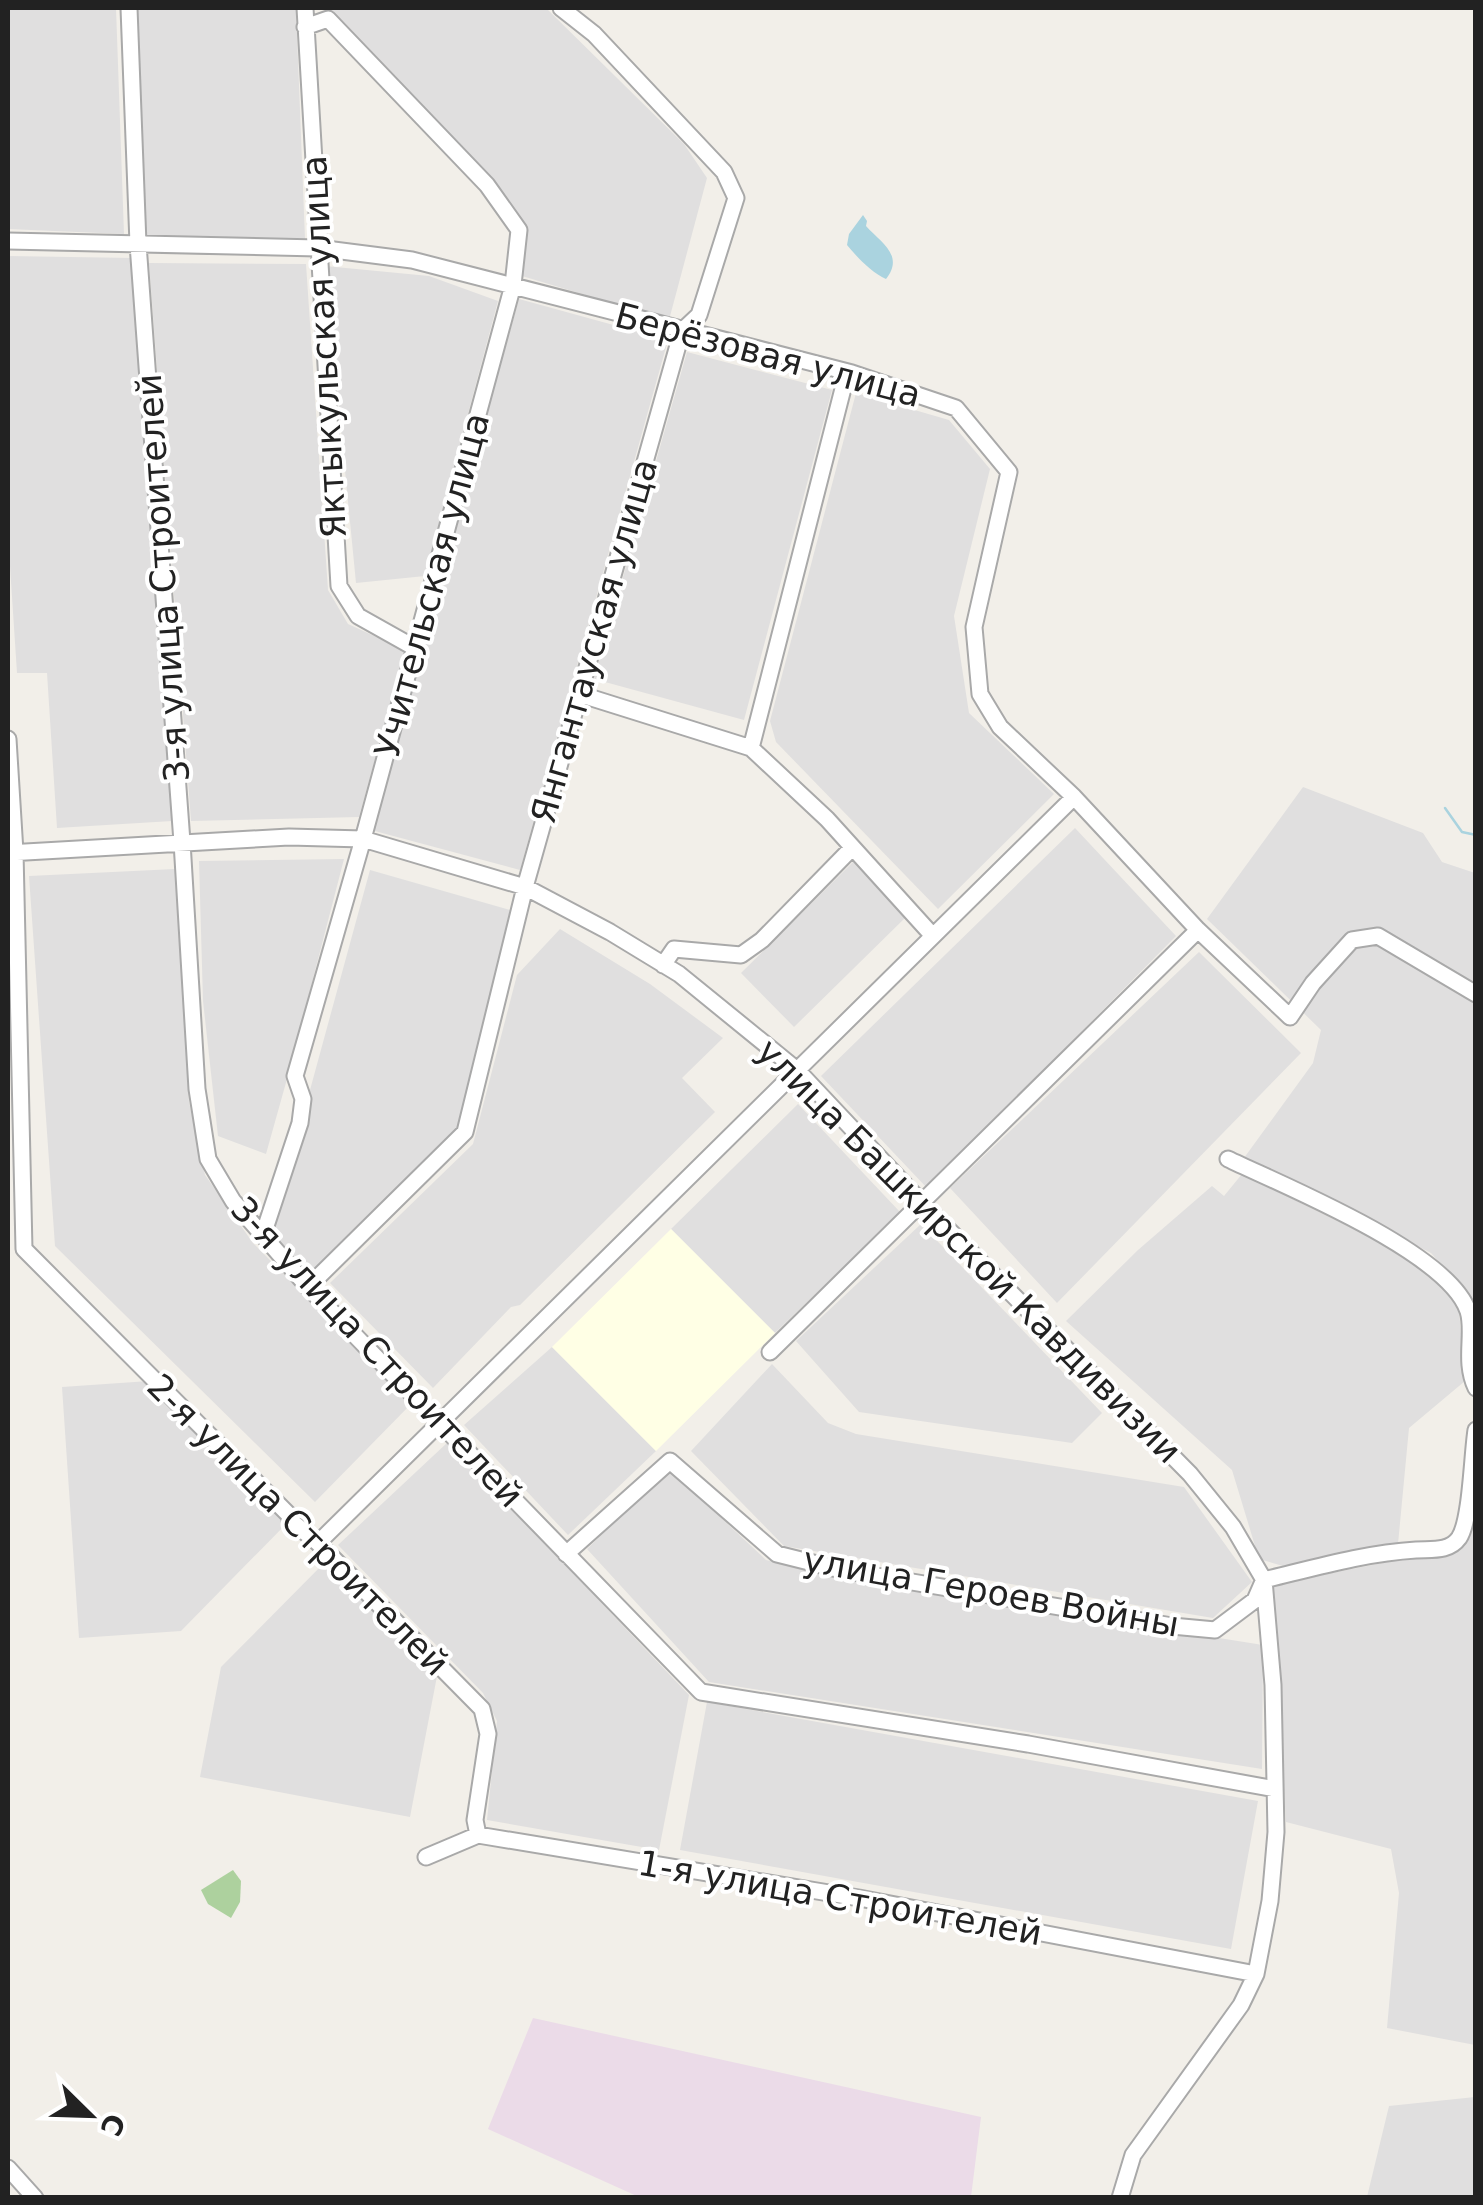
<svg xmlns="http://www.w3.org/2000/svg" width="1483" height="2205" viewBox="0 0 1483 2205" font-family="'DejaVu Sans',sans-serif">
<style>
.residential{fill:#e0dfdf}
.industrial{fill:#ebdbe8}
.education{fill:#ffffe5}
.forest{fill:#add19e}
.water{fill:#aad3df}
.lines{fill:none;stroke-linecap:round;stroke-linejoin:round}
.stream{stroke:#aad3df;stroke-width:2.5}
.minor-casing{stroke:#a9a9a9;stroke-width:19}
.minor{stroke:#fff;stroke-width:15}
.labels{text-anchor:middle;stroke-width:8;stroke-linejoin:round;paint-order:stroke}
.street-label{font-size:35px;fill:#222;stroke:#fff}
</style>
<rect width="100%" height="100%" fill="#f2efe9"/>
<path class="residential" d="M8,8H116L124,234L8,229Z
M137,8H296L305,239L146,235Z
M324,8H546L684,144L707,178L669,320L522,276L528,228Z
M8,256L133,258L172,821L57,828L47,673H17L8,536Z
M149,263L306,264L328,590L348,624L405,650L359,817L191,821Z
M325,266L429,276L498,301L425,576L356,583Z
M519,299L668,340L520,870L371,830Z
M687,352L832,390L744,720L594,679Z
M856,393L949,420L990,469L954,616L969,713L1054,794L938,909L776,742L770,721Z
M1303,787L1423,833L1442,862L1475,873V1303L1431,1253L1244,1158L1313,1063L1321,1030L1207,919Z
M1075,828L1176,936L927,1188L821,1076Z
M344,859L287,1079L266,1154L218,1136L203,1001L199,861Z
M854,861L907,916L794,1027L741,973Z
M175,869L189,1102L205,1175L253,1243L412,1403L315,1502L55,1246L29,876Z
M370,870L510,910L458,1127L310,1274L271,1233Z
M560,929L650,984L723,1038L682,1078L715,1112L520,1305L511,1307L433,1388L330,1283L473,1144L517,975Z
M1199,952L1301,1053L1057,1303L950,1188Z
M798,1104L900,1212L775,1333L671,1229Z
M1242,1174L1420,1262L1441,1284L1459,1310L1465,1381L1409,1428L1398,1544L1283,1566L1259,1559L1232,1470L1066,1321L1138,1250L1212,1186L1224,1196Z
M921,1224L1102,1413L1072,1443L859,1412L796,1341Z
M552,1347L656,1451L568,1535L464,1425Z
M772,1364L828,1423L856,1434L1184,1487L1252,1582L1213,1618L784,1546L691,1451Z
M149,1381L290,1520L181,1631L79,1638L62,1387Z
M448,1442L689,1695L659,1850L487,1820L497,1721L483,1693L338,1545Z
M669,1469L766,1560L828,1576L1263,1645L1262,1769L709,1682L587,1549Z
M1475,1482V2045L1387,2028L1399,1893L1391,1849L1286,1822L1271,1585L1463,1547Z
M326,1561L438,1671L410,1817L200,1777L221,1667Z
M707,1702L1258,1801L1231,1949L680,1850Z
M1475,2097V2197H1367L1389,2106Z"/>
<path class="industrial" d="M533,2018L981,2117L971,2197H639L488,2129Z"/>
<path class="education" d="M671,1229L775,1333L656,1451L552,1347Z"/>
<path class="forest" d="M233,1870L241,1881L240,1902L231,1918L208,1904L201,1890Z"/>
<path class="water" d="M863,215L867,221L866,226C880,242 905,255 886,279C872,273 856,256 847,245L849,234Z"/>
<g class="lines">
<path class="stream" d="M1445,808L1462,832L1476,835"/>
<g class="minor-casing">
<path id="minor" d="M129,8L138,244L182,842L197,1089L208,1159L233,1201L308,1287L701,1692L1028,1744L1275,1789
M305,8L339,586L358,616L415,648
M8,241L318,248L412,260L852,373L956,408L1009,472L974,627L980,694L1000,727L1074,797L1198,930L1290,1017L1313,983L1352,940L1378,936L1476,994
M847,373L751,748L827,819L933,936
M579,694L751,748
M8,739L15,852L24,1249L290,1516V1520L318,1543L482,1709L488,1734L475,1820L478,1835
M8,853L289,837L363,839L525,887L610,932L679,974L797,1070L922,1203L1190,1474L1233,1527L1264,1580L1273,1685L1276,1832L1270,1901L1256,1974L1241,2005L1133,2155L1120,2198
M663,965L674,949L741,955L762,940L852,848
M1228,1159C1284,1186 1448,1252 1468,1311C1475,1333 1463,1361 1476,1388
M263,1235L300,1123L303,1099L295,1076L363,839L513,285L519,230L487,185L328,19L305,27
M308,1287L465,1132L525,887L682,331L699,315L736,198L724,172L594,34L561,8
M770,1352L1198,930
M318,1543L1074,797
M566,1554L670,1461L777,1554L841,1570L1172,1626L1215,1630L1255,1600L1262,1584
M1264,1580C1314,1568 1365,1553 1416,1550C1432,1549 1449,1552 1459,1538C1471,1520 1472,1455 1476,1430
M426,1857L478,1835L859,1898L1256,1974
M8,2168L35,2198"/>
</g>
<use href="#minor" class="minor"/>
</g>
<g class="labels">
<g class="street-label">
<text transform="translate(324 347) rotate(-93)" y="12">Яктыкульская улица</text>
<text transform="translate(768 355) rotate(15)" y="12">Берёзовая улица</text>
<text transform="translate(163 578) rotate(-94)" y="12">3-я улица Строителей</text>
<text transform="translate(432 585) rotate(-75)" y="12">Учительская улица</text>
<text transform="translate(594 641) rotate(-74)" y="12">Янгантауская улица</text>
<text transform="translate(969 1251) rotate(45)" y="12">улица Башкирской Кавдивизии</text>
<text transform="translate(377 1352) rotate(47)" y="12">3-я улица Строителей</text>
<text transform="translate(298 1525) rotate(45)" y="12">2-я улица Строителей</text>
<text transform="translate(991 1592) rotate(10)" y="12">улица Героев Войны</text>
<text transform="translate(840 1898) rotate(10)" y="12">1-я улица Строителей</text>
</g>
</g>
<rect width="1483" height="2205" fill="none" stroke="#222222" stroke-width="20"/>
<g transform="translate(90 2115) rotate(113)" stroke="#ffffff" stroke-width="8" paint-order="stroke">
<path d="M0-8L18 38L0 25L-18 38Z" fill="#222222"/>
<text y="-15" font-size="28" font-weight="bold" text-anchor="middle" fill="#222222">С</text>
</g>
</svg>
